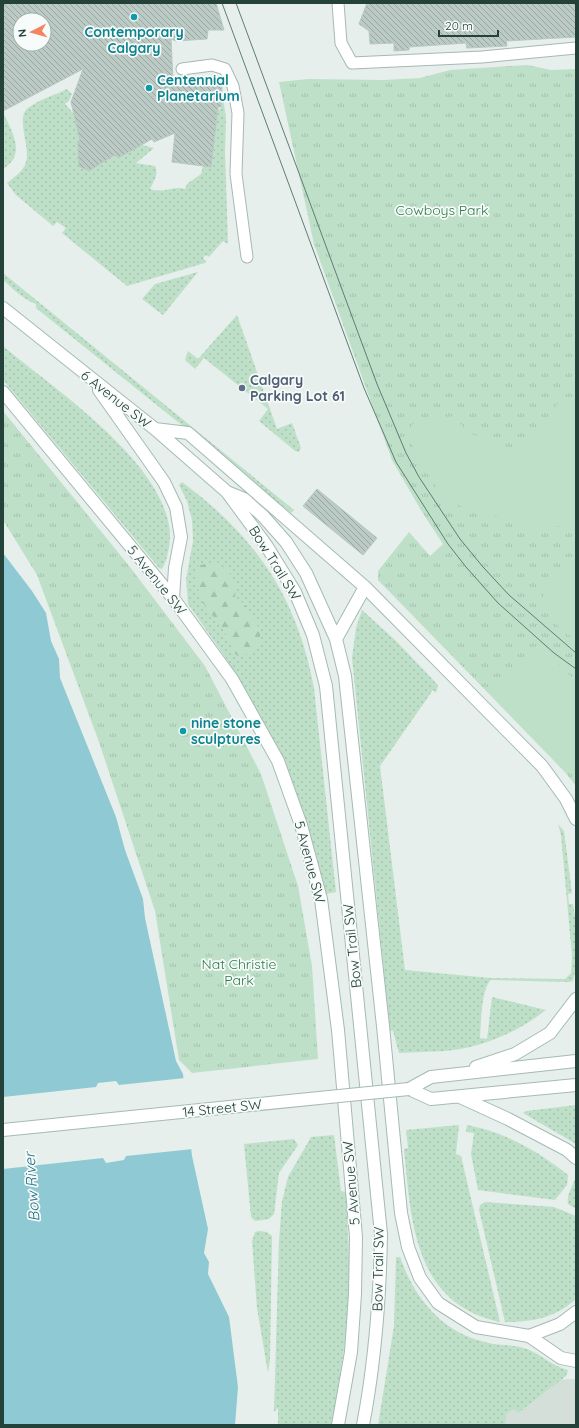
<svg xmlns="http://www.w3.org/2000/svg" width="579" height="1428" viewBox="0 0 579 1428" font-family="Quicksand,sans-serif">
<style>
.built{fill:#d4dfda}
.grass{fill:url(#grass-dots)}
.forest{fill:url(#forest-firs)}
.park{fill:url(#park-tufts)}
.pitch{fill:#bfe0c8}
.water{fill:#8ec9d4}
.pier{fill:#e6efeb}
.building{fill:url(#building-back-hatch);stroke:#b8c9c2;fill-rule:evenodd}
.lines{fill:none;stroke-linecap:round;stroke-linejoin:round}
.lane-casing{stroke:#a8b8b2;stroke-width:13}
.street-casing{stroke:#a8b8b2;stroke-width:14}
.secondary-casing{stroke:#a4bbb3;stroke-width:14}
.lane{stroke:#fff;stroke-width:11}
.street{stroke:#fff;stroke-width:12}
.secondary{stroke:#fff;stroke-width:12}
.tram{stroke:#5f7d75;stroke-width:1}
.secondary-bridge-casing{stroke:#a4bbb3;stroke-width:14;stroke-linecap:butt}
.secondary-bridge{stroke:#fff;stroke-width:12}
.culture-dot{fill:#0f9aa8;stroke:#f7fbf9;stroke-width:1.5}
.service-dot{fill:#5c6f8a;stroke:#f7fbf9;stroke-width:1.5}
.labels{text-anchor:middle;stroke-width:3.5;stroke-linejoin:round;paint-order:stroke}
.culture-label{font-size:14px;font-weight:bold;fill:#0d838f;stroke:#f7fbf9;text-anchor:start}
.park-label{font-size:14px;fill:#2d7a4b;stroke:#f7fbf9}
.service-label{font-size:14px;font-weight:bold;fill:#4e5e75;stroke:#f7fbf9;text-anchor:start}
.street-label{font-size:14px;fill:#24423a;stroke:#f7fbf9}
.water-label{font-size:15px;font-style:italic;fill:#1c6f80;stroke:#f7fbf9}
</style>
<defs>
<pattern id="grass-dots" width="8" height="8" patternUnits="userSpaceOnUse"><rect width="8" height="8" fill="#bfe0c8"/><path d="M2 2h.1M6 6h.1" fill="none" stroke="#a4c1ad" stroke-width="1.8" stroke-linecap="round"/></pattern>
<pattern id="forest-firs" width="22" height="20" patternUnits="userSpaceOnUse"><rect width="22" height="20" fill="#bfe0c8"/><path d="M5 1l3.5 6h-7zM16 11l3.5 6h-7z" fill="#a4c1ad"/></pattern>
<pattern id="park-tufts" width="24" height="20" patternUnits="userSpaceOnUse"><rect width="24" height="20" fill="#bfe0c8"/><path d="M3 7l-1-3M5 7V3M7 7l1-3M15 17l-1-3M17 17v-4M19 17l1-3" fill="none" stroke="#a4c1ad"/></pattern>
<pattern id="building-back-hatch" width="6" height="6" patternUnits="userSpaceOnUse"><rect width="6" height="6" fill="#bbcac4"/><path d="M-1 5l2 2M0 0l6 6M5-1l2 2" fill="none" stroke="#98a6a0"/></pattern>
</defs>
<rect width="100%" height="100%" fill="#e6efeb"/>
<path class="built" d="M576,1379V1425H490L494,1381Z"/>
<path class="grass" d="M67,89L72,94L69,101L65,104L74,114L84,136L79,166L89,171L109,158V150L118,159L124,149L126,153L142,145L154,148L136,163L155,166C159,174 154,181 150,189C165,194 172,185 185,189L187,184L201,174L203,166L211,167L218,109H221L222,90L226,118L225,152L228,244L223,241L209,257L206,255L203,258L206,261L205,263L127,286L62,233L66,228L57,222L53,226L16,195L7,183C14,177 23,172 26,162C31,147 15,118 28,108C38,100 55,95 67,89Z
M3,112C12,132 27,154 3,169Z
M198,272L163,315L142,299L155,284Z
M3,273L294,510L291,513L36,308V304C24,300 13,289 3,280Z
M237,315L277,429L292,423L301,448L299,452L295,451L259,421L268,409L204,358L195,369L185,360L188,351L198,359Z
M3,346C52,388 188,476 168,552C167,558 165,564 162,569L159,568L3,380Z
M182,482C256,537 297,597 314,688L336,892L326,894L306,825L267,729L225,657L188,604L186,579L193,541L192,520L187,501L179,485Z
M362,610L396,641L438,685L436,693L433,690L380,766L405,970L490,978L565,979L571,973L572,956L561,835L558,824L564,831L572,893L568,894L569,904H573C577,925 579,960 573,981L569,982L491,980C481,988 481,1026 480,1038L487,1039L492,997L546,1010C516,1033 482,1048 445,1051C429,1052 414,1052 399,1053L393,1031L390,1030L352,658L356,628Z
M576,1105V1144L523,1113L526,1111Z
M459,1125L456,1154L461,1156L500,1322C414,1304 411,1221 404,1149L408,1148L406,1130Z
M467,1125C505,1132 538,1151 568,1175L567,1185L555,1200L478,1190L471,1154L474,1133L466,1132Z
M334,1135L341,1191L346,1192L350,1279L347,1330L332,1425H278V1408L274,1412L279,1241L282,1201L288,1177L311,1137Z
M294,1139L298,1145L279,1173L274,1214L269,1219L255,1221L251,1217L244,1144Z
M576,1174V1209L568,1204C566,1193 575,1184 576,1174Z
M485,1202L554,1207L576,1216L575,1300C554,1318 533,1322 505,1322L479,1210L480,1205Z
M260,1231L267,1232L272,1236L270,1360L268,1373L257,1308L252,1241L255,1232Z
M396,1257H400C414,1297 441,1332 485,1342C497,1346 512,1344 524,1348C540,1353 551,1366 568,1370L566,1376L518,1413L514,1409L506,1414L505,1425H378L394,1326Z"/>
<path class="forest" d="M215,561C230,568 237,582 235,597C242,601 246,607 250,613C265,633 265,648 240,657L235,654L225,632L200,599L195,570L198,566Z"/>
<path class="park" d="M527,65L551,70L576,69V786L564,771L378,580V571L409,532L430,556L443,544L422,512L392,460L314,244L279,82L308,79L384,80L420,78L450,70Z
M3,411L130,567L205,666L261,774L298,886L312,966L318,1059L192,1073L179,1060L155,911L99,742L37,575L3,520Z"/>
<path class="pitch" d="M576,403V526L520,528L506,518L463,511V507L443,498L421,462L407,434L413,424L435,418L455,416C464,433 481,440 500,443V450L514,449L515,442C536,439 550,423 557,404Z
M576,563V641L558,626L542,606L545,583Z
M539,643L576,682V760L564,771L488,692Z"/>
<path class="water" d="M3,553L32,591L46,613L51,641L59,659L60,678L116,817L125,850L143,899L145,918L176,1061L183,1074L192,1156L208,1229L204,1253L209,1262L208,1274L229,1317L238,1387L235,1425H3Z"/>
<path class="pier" d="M185,1078L193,1149L126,1156L124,1160L106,1163L103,1158L3,1169V1097L96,1087L98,1083L116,1081L119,1085Z"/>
<path class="building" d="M3,3H216L224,30H208L207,39L176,41L171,39L173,81L222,86L221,107H218L211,167L172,162L175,133L154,142L152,139L118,158L114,155L89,171L79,166L78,142L80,140L71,102L83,69L3,111ZM20,20H44V44H20Z
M367,3H576V37L506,41L507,46L467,48L466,43L409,47V50L394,51V43L370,44L369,31L359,24Z
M317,489L377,538L363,555L303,506Z"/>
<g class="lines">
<g class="lane-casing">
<path id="lane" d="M338,3L341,43L352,63L482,57L576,48
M182,69L212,65L225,69L233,86L238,113L236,174L247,257"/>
</g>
<g class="street-casing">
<path id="street" d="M529,1336L561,1358L576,1361"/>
</g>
<g class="secondary-casing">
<path id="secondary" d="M3,308L155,429L227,492L266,545L295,592L313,635L326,686L381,1234C380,1298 375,1362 363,1425
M99,390L164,482L176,507L181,537L175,568L173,598
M3,392L173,598L232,679L278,761L301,825L321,899L338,1030L356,1237L355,1294L351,1352L338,1425
M155,429L188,433L365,587L542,766L566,799L576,819
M227,492L244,499L263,516L286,542L306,573L336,639L345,676L383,1026L401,1213L408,1247L420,1278L438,1303L476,1327L529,1336L560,1324L576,1312
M336,639L365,587
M476,1067L515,1054L550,1033L576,999
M409,1089L431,1077L576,1061
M409,1089L431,1099L576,1085
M460,1097L508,1119L567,1150L576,1158
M3,1130L329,1097"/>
</g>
<use href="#lane" class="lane"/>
<use href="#street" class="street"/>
<use href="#secondary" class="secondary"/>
<path class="tram" d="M222,3L364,388L396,462L448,544L466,567L498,603L554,653L576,669
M236,3L377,384L406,453L419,477L460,539L483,567L509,595L576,653"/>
<g class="secondary-bridge-casing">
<path id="secondary-bridge" d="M329,1097L409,1089"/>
</g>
<use href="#secondary-bridge" class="secondary-bridge"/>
</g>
<g class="culture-dot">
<circle cx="134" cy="17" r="4"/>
<circle cx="149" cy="88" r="4"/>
<circle cx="183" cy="731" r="4"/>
</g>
<circle class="service-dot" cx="242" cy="388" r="4"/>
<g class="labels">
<g class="culture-label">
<text x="134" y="37" text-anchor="middle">Contemporary<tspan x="134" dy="16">Calgary</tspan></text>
<text x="157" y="85">Centennial<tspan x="157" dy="16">Planetarium</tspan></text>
<text x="191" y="728">nine stone<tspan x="191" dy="16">sculptures</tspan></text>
</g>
<g class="park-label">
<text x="442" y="215">Cowboys Park</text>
<text x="239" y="969">Nat Christie<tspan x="239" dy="16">Park</tspan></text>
</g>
<g class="service-label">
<text x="250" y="385">Calgary<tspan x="250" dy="16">Parking Lot 61</tspan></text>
</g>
<g class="street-label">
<text transform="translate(116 399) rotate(38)" y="5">6 Avenue SW</text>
<text transform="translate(275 563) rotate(58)" y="5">Bow Trail SW</text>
<text transform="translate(157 580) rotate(51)" y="5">5 Avenue SW</text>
<text transform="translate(310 862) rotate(75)" y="5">5 Avenue SW</text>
<text transform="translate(352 946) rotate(-96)" y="5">Bow Trail SW</text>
<text transform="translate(222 1108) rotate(-6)" y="5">14 Street SW</text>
<text transform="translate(351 1183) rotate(-95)" y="5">5 Avenue SW</text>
<text transform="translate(378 1269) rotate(-89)" y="5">Bow Trail SW</text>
</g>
<g class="water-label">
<text transform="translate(32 1187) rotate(-94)" y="5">Bow River</text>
</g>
</g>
<rect width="579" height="1428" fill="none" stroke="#24423a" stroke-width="8"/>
<g transform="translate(32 32) rotate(264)"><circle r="19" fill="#f7fbf9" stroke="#a3b1ad"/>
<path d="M0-3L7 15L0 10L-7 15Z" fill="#f4845f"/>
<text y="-6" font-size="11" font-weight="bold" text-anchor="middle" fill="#24423a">N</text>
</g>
<path d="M439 30v6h59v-6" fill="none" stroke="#24423a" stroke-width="2"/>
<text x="445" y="30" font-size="12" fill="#24423a" stroke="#f7fbf9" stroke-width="3" paint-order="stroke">20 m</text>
</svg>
